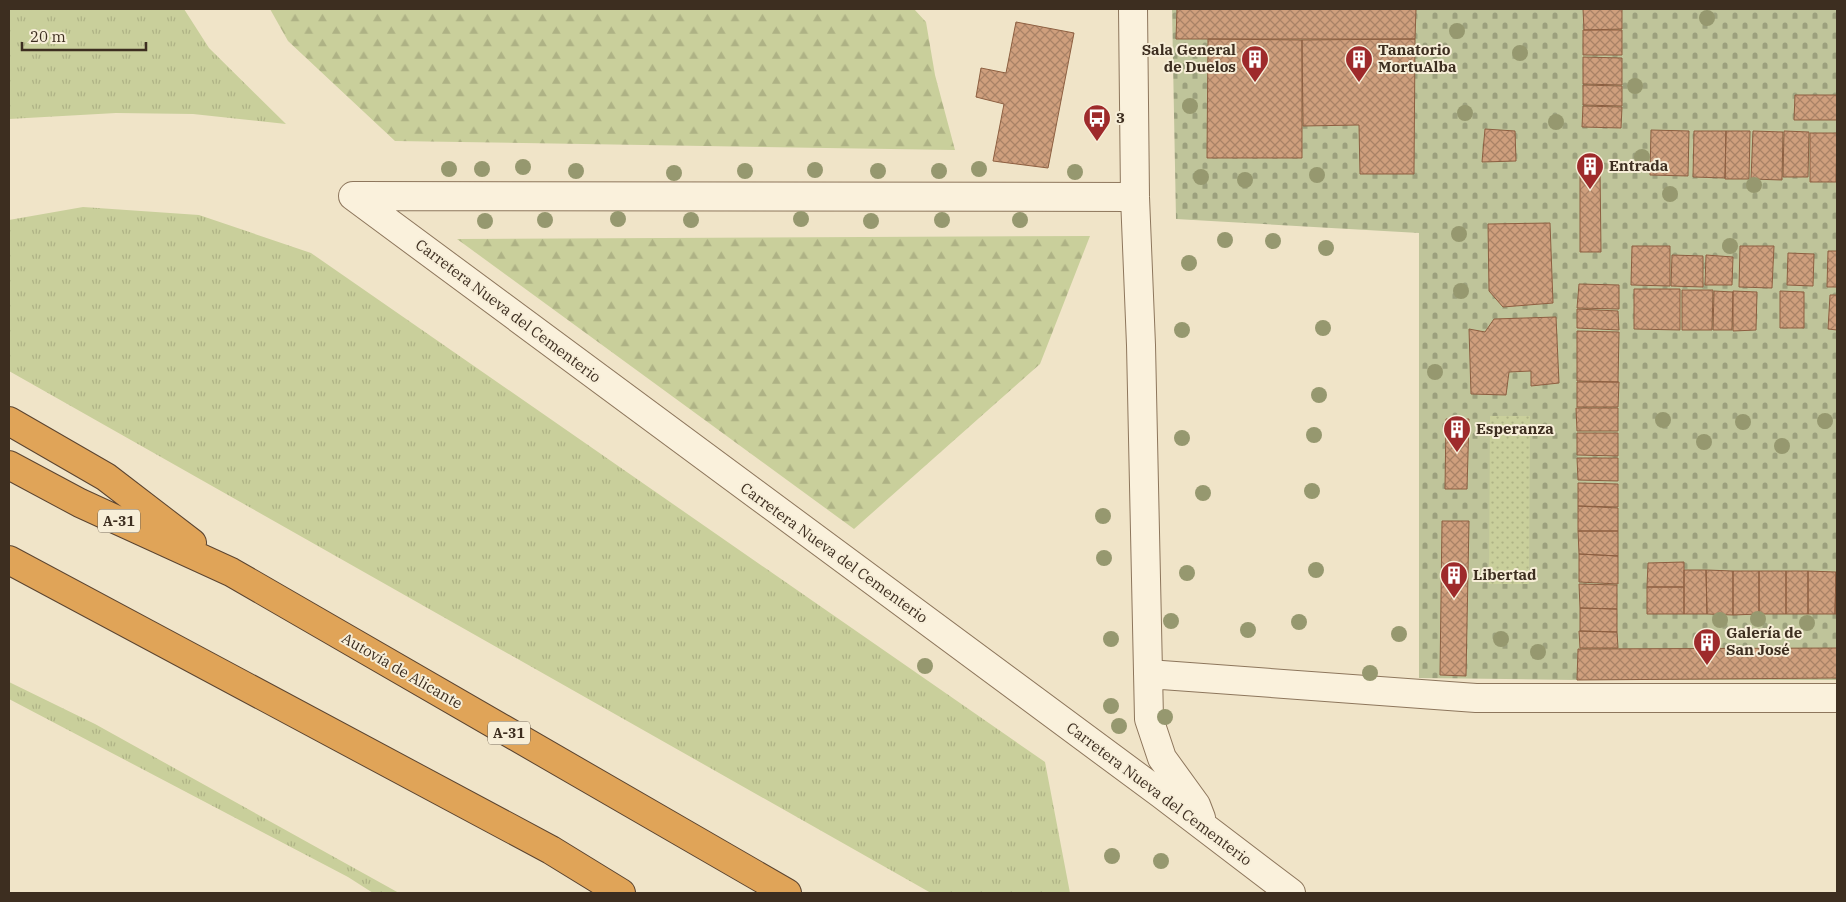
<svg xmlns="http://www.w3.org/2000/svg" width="1846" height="902" viewBox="0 0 1846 902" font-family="'IBM Plex Serif',serif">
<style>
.grass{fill:url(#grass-tufts)}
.forest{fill:url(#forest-firs)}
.cemetery{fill:url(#cemetery-stones)}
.park{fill:url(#park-dots)}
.building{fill:url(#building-cross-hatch);stroke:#8d5f41}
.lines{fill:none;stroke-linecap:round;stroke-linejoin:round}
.minor-casing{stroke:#8d765c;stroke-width:30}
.motorway-casing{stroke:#5b4430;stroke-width:30}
.minor{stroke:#faf1dc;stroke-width:28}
.motorway{stroke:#e0a458;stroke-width:28}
.tree{fill:#96986f}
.labels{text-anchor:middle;stroke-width:4;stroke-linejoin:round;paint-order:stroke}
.shield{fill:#f7eed8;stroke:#756857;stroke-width:1}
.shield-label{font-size:14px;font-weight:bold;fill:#3d2e20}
.poi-label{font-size:15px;font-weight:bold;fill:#3d2e20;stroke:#f7eed8;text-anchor:start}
.street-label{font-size:15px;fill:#3d2e20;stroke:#f7eed8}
</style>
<defs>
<pattern id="grass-tufts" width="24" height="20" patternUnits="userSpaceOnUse" patternTransform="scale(1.25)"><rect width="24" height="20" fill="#c9cf9b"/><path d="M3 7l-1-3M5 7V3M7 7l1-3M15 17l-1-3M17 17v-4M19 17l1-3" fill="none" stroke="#aeb285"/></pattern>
<pattern id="forest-firs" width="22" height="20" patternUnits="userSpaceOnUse" patternTransform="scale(1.25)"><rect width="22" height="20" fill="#c9cf9b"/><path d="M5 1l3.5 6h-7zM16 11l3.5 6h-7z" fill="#aeb285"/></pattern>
<pattern id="cemetery-stones" width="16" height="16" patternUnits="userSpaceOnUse" patternTransform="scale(1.25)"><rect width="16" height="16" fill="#bfc49a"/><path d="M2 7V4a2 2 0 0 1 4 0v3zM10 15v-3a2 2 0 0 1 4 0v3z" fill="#9ca07d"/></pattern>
<pattern id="park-dots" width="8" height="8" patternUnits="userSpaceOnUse" patternTransform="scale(1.25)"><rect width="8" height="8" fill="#c9cf9b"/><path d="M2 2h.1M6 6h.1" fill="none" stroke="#aeb285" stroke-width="1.8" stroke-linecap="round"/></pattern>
<pattern id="building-cross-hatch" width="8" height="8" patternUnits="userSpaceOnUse" patternTransform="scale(1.25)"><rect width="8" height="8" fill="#cf9f7d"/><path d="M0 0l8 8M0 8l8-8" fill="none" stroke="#a98266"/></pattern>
</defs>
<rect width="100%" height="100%" fill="#f0e4c8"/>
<path class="grass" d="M9,9H184L209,48L286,124L193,114L116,113L9,119Z
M83,207L199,215L311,253L1045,762L1070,893H931L9,371V220Z
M9,682L95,724L399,893H373L348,877L9,699Z"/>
<path class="forest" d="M270,9H914L926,22L935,75L955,150L395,141L288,41Z
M1090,236L1040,364L854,529L457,239Z"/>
<path class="cemetery" d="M1172,9H1837V680H1577L1419,678V233L1176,219Z"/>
<path class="park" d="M1490,416H1530L1529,584H1489Z"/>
<path class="building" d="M1177,9H1416L1415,39H1176Z
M1583,9H1622V29L1584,30Z
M1016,22L1074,33L1048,168L993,161L1004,104L976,97L981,68L1006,73Z
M1583,30H1622V55H1583Z
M1208,39L1302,40V158H1207Z
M1415,39L1414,174H1360L1359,125L1303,126L1302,40Z
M1583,57L1622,58V85L1583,84Z
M1583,85L1622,86V106L1583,105Z
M1795,95H1837V120H1794Z
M1583,106L1622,107L1621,128L1582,127Z
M1485,129L1515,131L1516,161L1482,162Z
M1651,130L1689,131L1688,176L1650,175Z
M1694,131H1726L1725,178L1693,177Z
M1726,131H1750L1749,179H1725Z
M1753,131L1783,132L1782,180L1751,179Z
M1784,131L1809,132L1808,177H1783Z
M1810,133H1837L1836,182H1810Z
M1580,166L1600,169L1601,252H1580Z
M1550,223L1553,303L1503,307L1489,291L1488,224Z
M1632,246H1670V286L1631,285Z
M1740,246H1774L1772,288L1739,287Z
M1828,251H1837V287H1827Z
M1788,253L1814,254L1813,286L1787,285Z
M1672,255L1703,256V287L1671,286Z
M1706,255L1733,257L1732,285H1705Z
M1579,284L1619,285V309L1577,308Z
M1634,289H1680V330L1634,329Z
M1682,290H1713L1712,330H1682Z
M1714,291L1733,292L1732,330H1713Z
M1733,291L1757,292L1756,330L1733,331Z
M1780,291L1804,292V328H1780Z
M1830,295H1837V330L1828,329Z
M1577,309L1618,311L1619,330L1577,328Z
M1556,317L1559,383L1531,386V371L1509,372L1506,395L1471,394L1469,329L1485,332L1494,319Z
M1577,331L1619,332L1618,382L1577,381Z
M1577,382H1619L1618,407H1577Z
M1576,408H1618V431H1577Z
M1446,419H1469L1467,489H1445Z
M1577,433H1618V456L1577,455Z
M1577,458H1618V481L1578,480Z
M1578,483L1618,484V507L1578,506Z
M1578,506L1618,508V531H1578Z
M1442,521H1469L1466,676L1440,675Z
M1578,531H1618V556L1579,554Z
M1579,554L1618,556V584L1579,582Z
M1684,562V587H1647L1648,563Z
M1684,570H1706L1707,614H1684Z
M1706,570L1733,571V615L1707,614Z
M1733,571H1759V614L1733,615Z
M1759,571H1786V614H1759Z
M1786,571H1808V614H1786Z
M1808,571L1836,572L1835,614H1808Z
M1836,572H1837V614H1835Z
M1579,584L1617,585V609L1580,608Z
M1647,587H1684V614H1647Z
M1580,608L1617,609V632L1580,631Z
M1579,631L1617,632L1618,648H1580Z
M1837,648V678L1577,680L1578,649Z"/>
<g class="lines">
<g class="minor-casing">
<path id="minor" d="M1133,9L1135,197L1141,345L1149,719L1162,758L1196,805L1201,818
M1135,197L353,196L1161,794L1291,893
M1148,674L1476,698H1837"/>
</g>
<g class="motorway-casing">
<path id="motorway" d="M9,421L106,477L192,543
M9,465L80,503L231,572L787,893
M9,560L551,850L621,893"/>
</g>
<use href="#minor" class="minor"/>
<use href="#motorway" class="motorway"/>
</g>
<g class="tree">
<circle cx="1707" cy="18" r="8"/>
<circle cx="1457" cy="31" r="8"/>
<circle cx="1520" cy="53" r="8"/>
<circle cx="1635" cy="86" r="8"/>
<circle cx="1190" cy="106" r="8"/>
<circle cx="1465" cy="113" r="8"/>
<circle cx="1556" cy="122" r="8"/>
<circle cx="1642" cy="157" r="8"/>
<circle cx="523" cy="167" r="8"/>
<circle cx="449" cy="169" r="8"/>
<circle cx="482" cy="169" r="8"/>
<circle cx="979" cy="169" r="8"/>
<circle cx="815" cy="170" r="8"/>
<circle cx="576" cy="171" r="8"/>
<circle cx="745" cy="171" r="8"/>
<circle cx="878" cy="171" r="8"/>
<circle cx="939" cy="171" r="8"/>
<circle cx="1075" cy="172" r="8"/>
<circle cx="674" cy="173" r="8"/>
<circle cx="1317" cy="175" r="8"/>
<circle cx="1201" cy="177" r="8"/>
<circle cx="1245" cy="180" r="8"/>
<circle cx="1754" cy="185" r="8"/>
<circle cx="1670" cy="194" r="8"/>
<circle cx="618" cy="219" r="8"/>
<circle cx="801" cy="219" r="8"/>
<circle cx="545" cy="220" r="8"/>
<circle cx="691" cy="220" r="8"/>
<circle cx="942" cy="220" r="8"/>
<circle cx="1020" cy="220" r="8"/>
<circle cx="485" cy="221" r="8"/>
<circle cx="871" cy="221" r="8"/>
<circle cx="1459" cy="234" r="8"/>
<circle cx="1225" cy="240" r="8"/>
<circle cx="1273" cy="241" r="8"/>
<circle cx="1730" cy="246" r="8"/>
<circle cx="1326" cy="248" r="8"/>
<circle cx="1189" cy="263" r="8"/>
<circle cx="1461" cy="291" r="8"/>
<circle cx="1323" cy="328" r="8"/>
<circle cx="1182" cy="330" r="8"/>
<circle cx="1435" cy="372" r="8"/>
<circle cx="1319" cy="395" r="8"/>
<circle cx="1663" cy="420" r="8"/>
<circle cx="1825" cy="421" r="8"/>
<circle cx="1743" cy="422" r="8"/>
<circle cx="1314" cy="435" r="8"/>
<circle cx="1182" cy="438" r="8"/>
<circle cx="1704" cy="442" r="8"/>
<circle cx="1782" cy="446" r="8"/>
<circle cx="1312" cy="491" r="8"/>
<circle cx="1203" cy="493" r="8"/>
<circle cx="1103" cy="516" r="8"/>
<circle cx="1104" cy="558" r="8"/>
<circle cx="1316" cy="570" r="8"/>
<circle cx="1187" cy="573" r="8"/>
<circle cx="1758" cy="619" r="8"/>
<circle cx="1720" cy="620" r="8"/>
<circle cx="1171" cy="621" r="8"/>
<circle cx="1299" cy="622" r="8"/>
<circle cx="1807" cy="623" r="8"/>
<circle cx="1248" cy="630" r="8"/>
<circle cx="1399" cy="634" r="8"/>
<circle cx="1111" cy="639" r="8"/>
<circle cx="1501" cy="639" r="8"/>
<circle cx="1538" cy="652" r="8"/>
<circle cx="925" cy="666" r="8"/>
<circle cx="1370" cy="673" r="8"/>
<circle cx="1111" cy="706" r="8"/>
<circle cx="1165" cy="717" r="8"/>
<circle cx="1119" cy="726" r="8"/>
<circle cx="1112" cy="856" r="8"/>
<circle cx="1161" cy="861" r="8"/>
</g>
<defs>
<g id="building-pin" transform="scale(1.4375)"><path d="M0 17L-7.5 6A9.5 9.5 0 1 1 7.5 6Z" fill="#9e2a2b" stroke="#f7eed8"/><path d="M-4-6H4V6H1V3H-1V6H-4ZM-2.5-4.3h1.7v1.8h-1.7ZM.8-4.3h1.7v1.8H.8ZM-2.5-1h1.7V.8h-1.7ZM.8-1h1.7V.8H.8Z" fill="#fff"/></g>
<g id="bus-pin" transform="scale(1.4375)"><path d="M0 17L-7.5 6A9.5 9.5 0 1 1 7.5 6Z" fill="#9e2a2b" stroke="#f7eed8"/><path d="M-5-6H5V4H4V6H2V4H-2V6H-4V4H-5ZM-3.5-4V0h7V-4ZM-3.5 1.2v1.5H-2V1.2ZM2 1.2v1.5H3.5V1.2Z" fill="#fff"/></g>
</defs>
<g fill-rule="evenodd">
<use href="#building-pin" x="1255" y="59"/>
<use href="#building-pin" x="1359" y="59"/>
<use href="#bus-pin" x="1097" y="118"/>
<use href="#building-pin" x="1590" y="166"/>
<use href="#building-pin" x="1457" y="429"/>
<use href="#building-pin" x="1454" y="575"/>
<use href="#building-pin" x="1707" y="642"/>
</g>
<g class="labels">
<g class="shield">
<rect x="98" y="509.5" width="42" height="23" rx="4"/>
<rect x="488" y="721.5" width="42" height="23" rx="4"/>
</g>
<g class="shield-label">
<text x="119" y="526">A-31</text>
<text x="509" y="738">A-31</text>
</g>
<g class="poi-label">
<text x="1236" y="55" text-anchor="end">Sala General<tspan x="1236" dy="17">de Duelos</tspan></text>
<text x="1378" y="55">Tanatorio<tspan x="1378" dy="17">MortuAlba</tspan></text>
<text x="1116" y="123">3</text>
<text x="1609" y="171">Entrada</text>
<text x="1476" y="434">Esperanza</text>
<text x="1473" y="580">Libertad</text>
<text x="1726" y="638">Galería de<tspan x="1726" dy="17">San José</tspan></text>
</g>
<g class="street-label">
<text transform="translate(508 311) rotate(37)" y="5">Carretera Nueva del Cementerio</text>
<text transform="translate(834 553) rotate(36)" y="5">Carretera Nueva del Cementerio</text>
<text transform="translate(402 671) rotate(30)" y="5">Autovía de Alicante</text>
<text transform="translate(1159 794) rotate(37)" y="5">Carretera Nueva del Cementerio</text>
</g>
</g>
<rect width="1846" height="902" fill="none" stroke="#3d2e20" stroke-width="20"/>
<path d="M22 42v8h124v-8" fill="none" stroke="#3d2e20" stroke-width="2.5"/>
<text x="30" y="42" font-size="15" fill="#3d2e20" stroke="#f7eed8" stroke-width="4" paint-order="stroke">20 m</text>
</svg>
